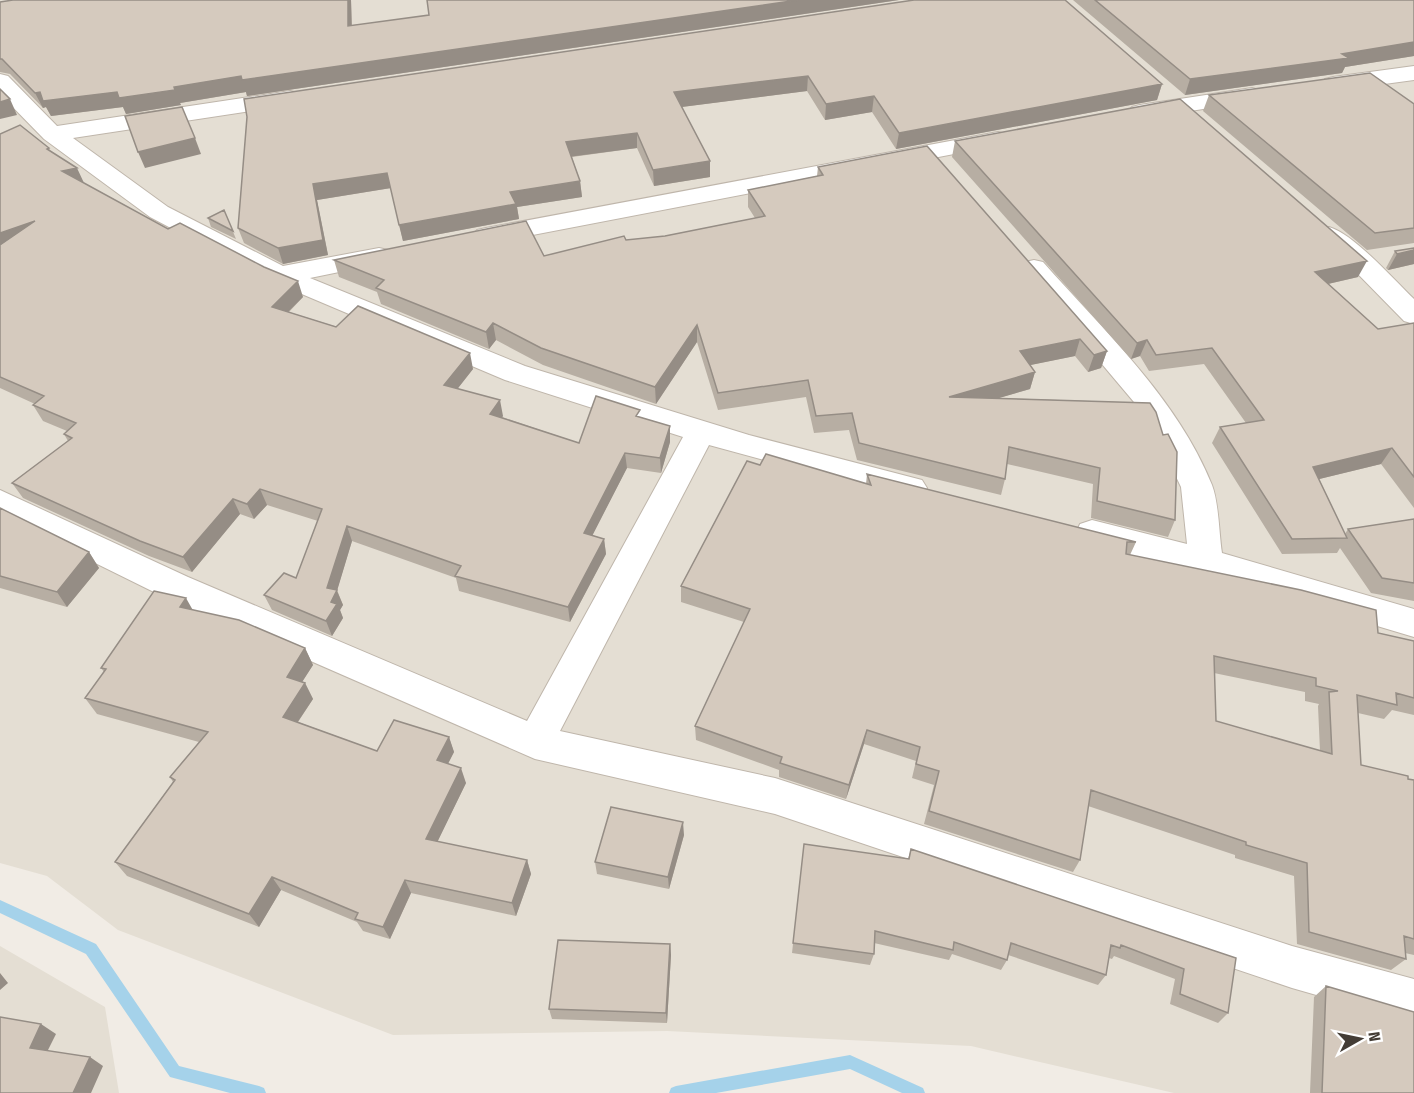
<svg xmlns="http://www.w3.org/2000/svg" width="1414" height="1093" viewBox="0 0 1414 1093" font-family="'Fira Sans Condensed',sans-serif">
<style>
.residential{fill:#e4ded3}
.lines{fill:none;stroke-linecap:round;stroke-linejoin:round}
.stream{fill:#a5d2ea;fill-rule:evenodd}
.minor-casing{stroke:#bfb6ab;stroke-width:2}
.minor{fill:#fff;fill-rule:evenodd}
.wall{fill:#b7aea3;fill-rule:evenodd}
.shaded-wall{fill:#958d85}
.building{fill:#d5cabe;stroke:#958d85;stroke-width:1.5;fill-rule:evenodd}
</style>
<rect width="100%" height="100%" fill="#f1ece5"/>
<path class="residential" d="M0,0H1414V1093H1174L971,1046L667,1031L393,1035L118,930L47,876L0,863Z
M0,946L105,1007L119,1093H0Z"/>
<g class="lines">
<path class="stream" d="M0,900L96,944L179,1066L259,1086L264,1088L266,1093H230L170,1077L86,954L0,913Z
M850,1055L923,1088L925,1093H902L850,1069L716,1093H669L671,1088L676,1086Z"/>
<g class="minor-casing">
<path id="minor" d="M1414,66V80L1333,91L1325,89L1322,84L1325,79L1333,77Z
M0,74L8,76L57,126L290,91L298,93L301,98L298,103L290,105L73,138L168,207L283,266L379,248L388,250L392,256L388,262L310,278L525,366L749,435L922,480L927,488L922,496L911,500L709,445L560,731L775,778L1292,946L1414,979V1023L1292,988L775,814L535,759L164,597L0,516V490L188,577L527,721L683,437L505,380L271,281L150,217L44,139L0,94Z
M1252,88L1260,90L1263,95L1260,100L1140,119L1132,117L1128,112L1132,107L1140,105Z
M998,132L1006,134L1010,139L1006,144L486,244L477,242L473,236L477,230L486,228Z
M1329,227C1354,234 1394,280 1414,299V324L1404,321L1351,267L1320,241L1316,235L1320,229Z
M1034,260L1043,262C1104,331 1177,398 1212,485C1219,503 1219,534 1222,553L1414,609V637L1206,575L1080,542L1076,533L1080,524L1092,520L1187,544L1181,487L1157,437L1139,408L1021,268L1025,262Z"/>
</g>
<use href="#minor" class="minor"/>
</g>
<path class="wall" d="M351,0L352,25L899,0L247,96L246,92L180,103L181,105L126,114L123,107L51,116L46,107L43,108L10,74L0,72V2Z
M914,0L1162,84L1157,100L896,149L872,112L825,120L807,91L681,107L710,161V177L654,186L637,148L572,157L580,181L582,197L517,207L519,219L403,241L391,188L317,200L328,255L283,264L244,243L238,228L247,117Z
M1073,0H1414V56L1345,67L1342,73L1185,95Z
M1209,95L1414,104V243L1367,250L1203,111Z
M0,134L49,148L50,151L84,183L168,229L303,297L289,312L473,369L457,389L503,416L502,417L579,443L640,417L670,426V442L661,473L627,468L592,535L604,539L606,554L570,622L459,591L456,578L352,541L337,590L343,605L340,610L343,618L332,636L272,610L264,595L296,578L318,521L267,505L254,519L240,514L192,572L149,556L23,498L12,483L68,441L64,434L67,431L43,421L33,405L35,404L0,388Z
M955,141L1358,277L1328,284L1378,329L1414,323V508L1381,464L1319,479L1345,534L1348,529L1414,519V601L1371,593L1340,548L1337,553L1282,554L1212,443L1220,427L1246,423L1204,364L1149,371L1140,356L1131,359L952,157Z
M818,167L1107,351L1101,368L1088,372L1075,356L1030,365L1035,372L1030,389L998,398L1150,403L1175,520L1168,537L1091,518L1093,484L1007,464L1005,479L1001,495L857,460L849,430L814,433L806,397L718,410L697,342L656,404L543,365L496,340L489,349L381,304L377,292L339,277L334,260L544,256L626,240L665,236L755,218L748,207V190L817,176Z
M224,210L236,239L211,227L208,218Z
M1414,250V264L1388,270L1386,268L1395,251Z
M867,474L1136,542L1130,555L1378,633L1414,641V715L1392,710L1384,719L1358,713L1361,765L1408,779L1414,780V955L1405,953L1406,959L1391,970L1297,944L1294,876L1235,858V855L1088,806L1080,860L1073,872L924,824L934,785L912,778L916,761L864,744L846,799L779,777V770L696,740L695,726L744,622L681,602V586L866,484ZM1214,673L1305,692V701L1319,704L1318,706L1320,751L1216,721Z
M0,508L89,552L99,568L67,607L0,588Z
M193,610L305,648L313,665L302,682L305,683L313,699L298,722L377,751L449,737L454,752L448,764L466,783L437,842L527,860L531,874L516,916L411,893L390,939L363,931L357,922L281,890L259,927L127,876L115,862L173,782L170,777L199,742L97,714L85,698L104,672L101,668Z
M684,835L669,889L597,874L595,862Z
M804,844L908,859L911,849L1236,958L1228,1013L1218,1023L1170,1004L1175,979L1114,956L1112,959L1109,958L1106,975L1098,985L1008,955L1007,960L1001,970L952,954L949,960L874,943V954L870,965L792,953Z
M670,944L671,955L667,1023L552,1019L549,1009Z
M1326,986L1414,1093H1310L1314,997Z"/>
<path class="shaded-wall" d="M348,0H351L352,41L348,26Z
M798,0H899L247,96L246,92L180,103L181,105L126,114L123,107L51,116L46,107L43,108L35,93L40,92H117L174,87L241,76Z
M1414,42V56L1345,67L1342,73L1185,95L1190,79Z
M808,76L807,91L674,108V92Z
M1162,84L1157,100L896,149L899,133Z
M874,96L872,112L825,120L826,104Z
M10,99L17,115L0,119V102Z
M637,133V148L568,157L566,142Z
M195,138L201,154L145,168L138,152Z
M710,161V177L654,186L653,170Z
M77,168L84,183L62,171Z
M387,173L391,188L317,200L328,255L283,264L278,248L313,184Z
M580,181L582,197L517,207L519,219L403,241L399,225L510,192Z
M35,221L0,252V233Z
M1414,250V264L1388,270L1397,254Z
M1367,261L1358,277L1306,289L1315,272Z
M298,281L303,297L278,322L272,307Z
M493,323L496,340L489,349L486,332Z
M697,325V342L656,404L655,387Z
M1080,339L1075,356L1016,368L1020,351Z
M1147,340L1140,356L1131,359L1137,343Z
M1107,351L1101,368L1088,372L1094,355Z
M470,353L473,369L448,401L444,385Z
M1035,372L1030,389L945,414L949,397Z
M500,400L503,416L494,429L490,414Z
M670,426V442L661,473L660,458Z
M1392,448L1381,464L1303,483L1313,467Z
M625,453L627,468L586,548L584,533Z
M260,489L267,505L254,519L247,504Z
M233,499L240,514L192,572L183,557Z
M347,526L352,541L337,591L343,605L340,610L343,618L332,636L326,621L327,588Z
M604,539L606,554L570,622L568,607Z
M89,552L99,568L67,607L57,592Z
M186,598L195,614L180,607Z
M305,648L313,665L295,693L287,677Z
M305,683L313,699L291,732L283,717Z
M867,730L864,744L846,799L849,785Z
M449,737L454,752L442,775L437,760Z
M461,768L466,783L432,853L426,839Z
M683,822L684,835L669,889L668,877Z
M527,860L531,874L516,916L512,903Z
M272,877L281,890L259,927L249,914Z
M405,880L411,893L390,939L383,927Z
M670,944L671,955L667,1023L666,1013Z
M0,973L8,983L0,990Z
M41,1024L56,1034L44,1058L30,1048Z
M90,1057L103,1066L91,1093H73Z"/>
<path class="building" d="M13,0H348V26L429,15L427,0H798L242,80L241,76L174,87L175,90L119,98L117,92L43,101L40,92L35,93L2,59H0V2Z
M914,0H1065L1162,84L899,133L874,96L826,104L808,76L674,92L710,161L653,170L637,133L566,142L580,181L510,192L516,204L399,225L387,173L313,184L323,240L278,248L238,228L247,117L244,99Z
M1095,0H1414V42L1342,54L1349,58L1190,79Z
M1370,73L1414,104V228L1375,233L1209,95Z
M0,89L10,99L0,102Z
M1180,99L1367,261L1315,272L1378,329L1414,323V477L1392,448L1313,467L1347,538L1292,539L1220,427L1264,420L1212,348L1156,355L1147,340L1137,343L955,141Z
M182,107L195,138L138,152L125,116Z
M20,125L49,148L47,149L77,168L62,171L168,229L180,223L264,267L298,281L272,307L336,327L358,306L470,353L444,385L500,400L490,414L579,443L596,396L640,410L636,416L670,426L660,458L625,453L584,533L604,539L568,607L455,576L461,566L347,526L327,588L337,590L331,602L337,604L326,621L264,595L284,573L296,578L322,509L260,489L247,504L233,499L183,557L140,541L12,483L72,438L64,434L76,423L33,405L44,396L0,377V245L35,221L0,233V134Z
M927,146L1107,351L1094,355L1080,339L1020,351L1035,372L949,397L1150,403L1156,412L1163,435L1168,434L1177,452L1175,520L1097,501L1100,468L1009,447L1005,479L859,443L852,413L816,416L808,380L718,393L697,325L655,387L541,348L493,323L486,332L376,288L384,280L334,260L526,221L544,256L624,236L626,240L665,236L765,216L748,190L823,175L818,167Z
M224,210L233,231L208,218Z
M1414,248V250L1397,254L1395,251Z
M766,454L871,485L867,474L1136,542H1127L1126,554L1301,590L1376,610L1378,633L1414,641V698L1396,693L1397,705L1357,695L1361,765L1408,776V779L1414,780V939L1404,936L1406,959L1309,932L1307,863L1246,845V842L1091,790L1080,860L929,811L939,771L916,764L920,747L867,730L849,785L780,763L782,757L695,726L750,609L681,586L747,461L760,465ZM1214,656L1316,678V686L1338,691L1329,692L1332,754L1216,721Z
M0,508L89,552L57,592L0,576Z
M1414,519V583L1382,578L1348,529Z
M154,591L186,598L180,607L239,620L305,648L287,677L305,683L283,717L377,751L394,720L449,737L437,760L461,768L426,839L527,860L512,903L405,880L383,927L355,919L358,913L272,877L249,914L115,862L175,780L170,777L208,732L85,698L106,669L101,668Z
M611,807L683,822L668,877L595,862Z
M804,844L909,859L911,849L1236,958L1228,1013L1180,994L1184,969L1121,945L1120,948L1111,945L1106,975L1011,943L1007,960L954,942L953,950L875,931L874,954L793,943Z
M558,940L670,944L666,1013L549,1009Z
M1326,986L1414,1012V1093H1322Z
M0,1017L41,1024L30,1048L90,1057L73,1093H0Z"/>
<g transform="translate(1360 1039) rotate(81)" stroke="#ffffff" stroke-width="4.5" paint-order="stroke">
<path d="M0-4.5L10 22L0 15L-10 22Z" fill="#433c35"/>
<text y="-9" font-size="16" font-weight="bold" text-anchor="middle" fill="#433c35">N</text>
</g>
</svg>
